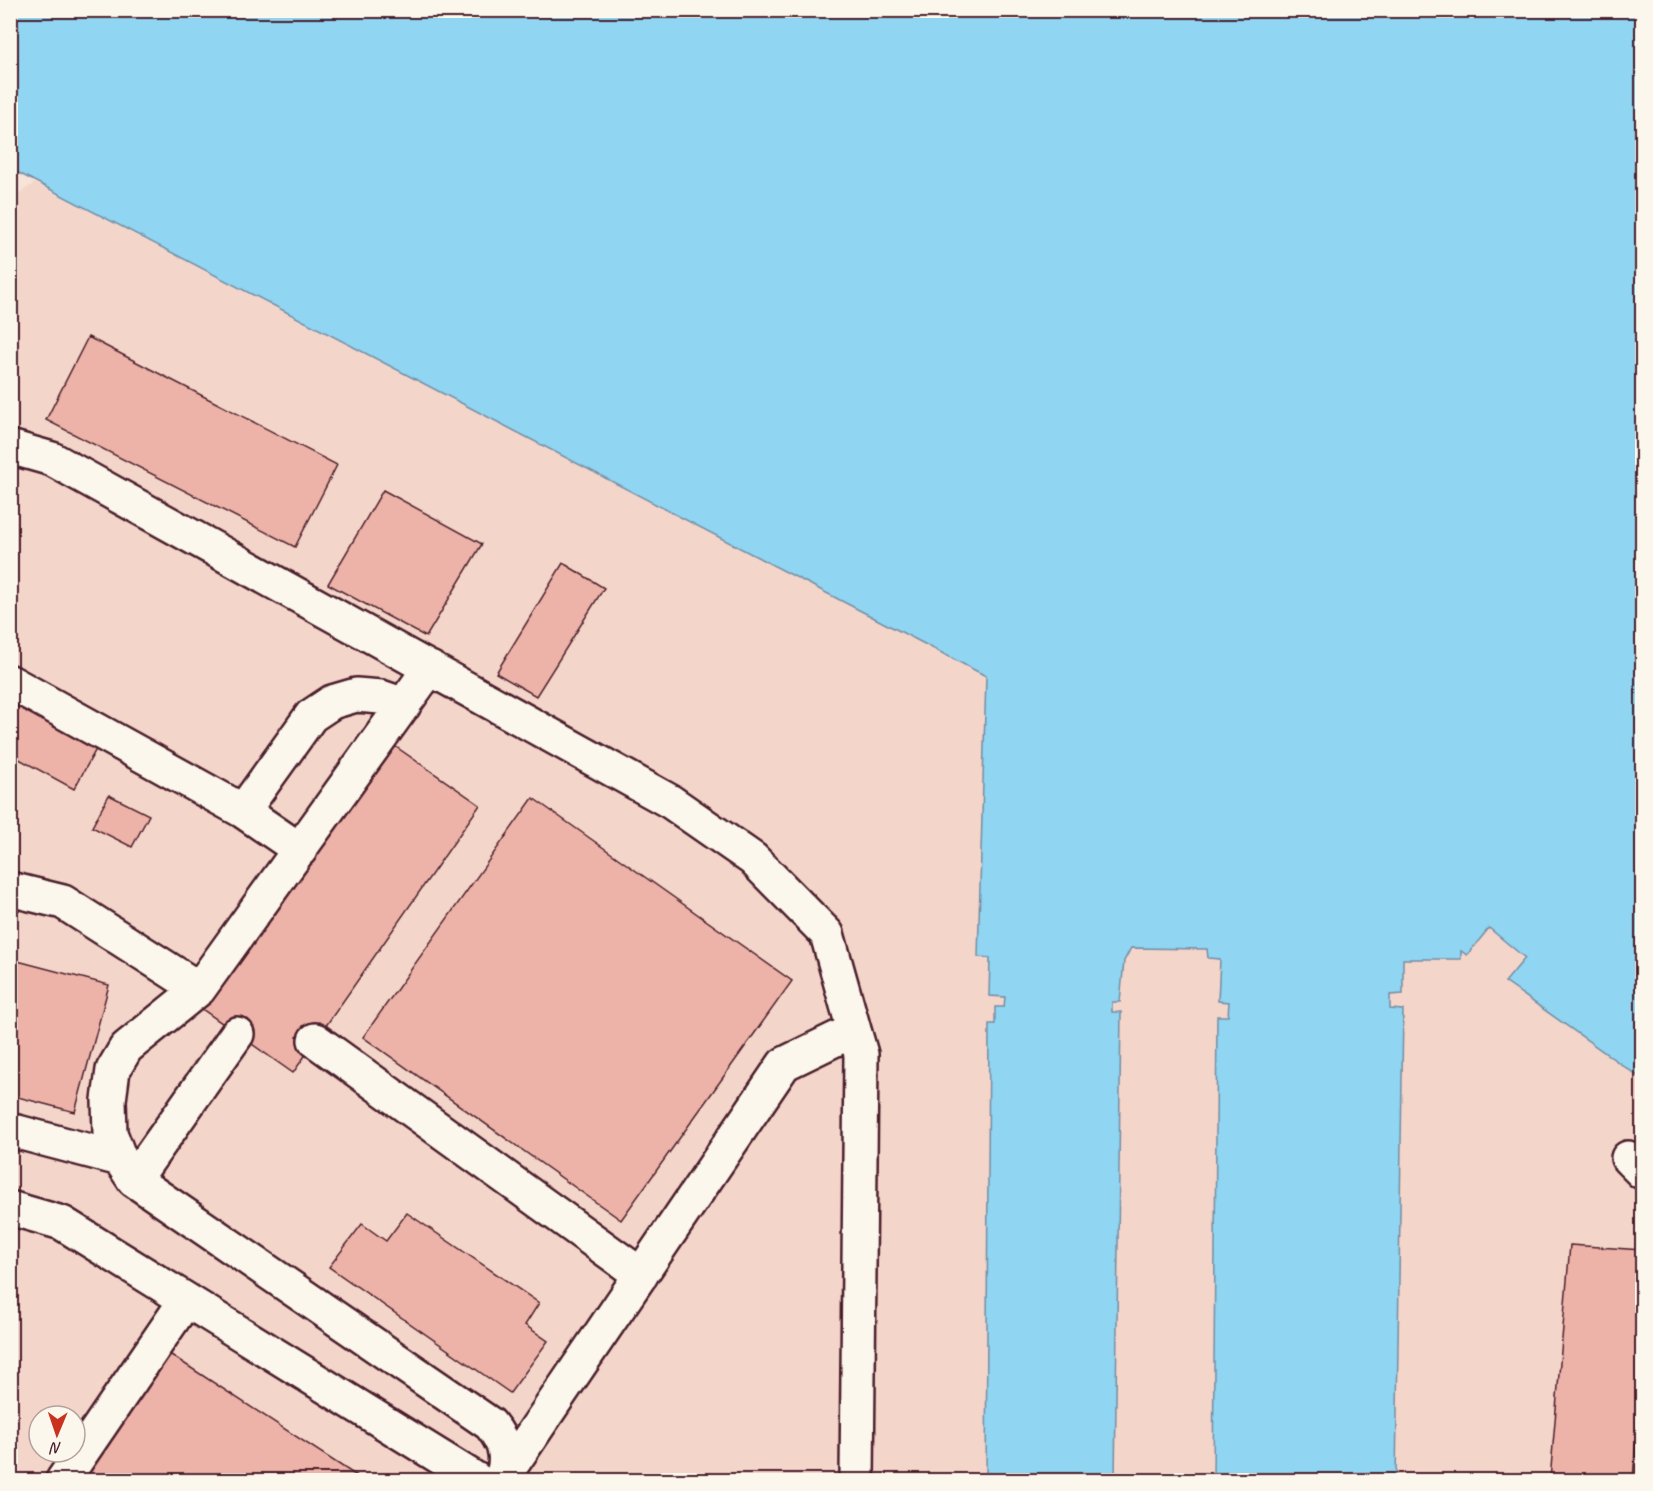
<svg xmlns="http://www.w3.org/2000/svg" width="1653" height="1491" viewBox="0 0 1653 1491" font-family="Caveat,sans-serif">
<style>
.built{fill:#f4d5ca;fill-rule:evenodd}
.water{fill:#90d5f1;stroke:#748ca2;stroke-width:1.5}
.building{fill:#edb3a8;stroke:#4a1f2b;stroke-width:1.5}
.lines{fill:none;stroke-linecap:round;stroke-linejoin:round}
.minor-casing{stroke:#4a1f2b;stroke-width:38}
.minor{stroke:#fbf7ec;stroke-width:33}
</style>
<rect width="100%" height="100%" fill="#f7e3d8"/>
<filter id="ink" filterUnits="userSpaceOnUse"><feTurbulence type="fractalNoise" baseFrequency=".0167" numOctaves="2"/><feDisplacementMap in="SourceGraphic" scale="12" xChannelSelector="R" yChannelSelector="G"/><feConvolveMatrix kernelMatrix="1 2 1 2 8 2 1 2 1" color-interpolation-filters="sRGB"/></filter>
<g filter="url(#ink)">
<path class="built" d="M35,183L986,676L979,957L1124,961L1130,948L1208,949V958L1461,959V950L1467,954L1489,928L1525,958L1506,982L1642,1079V1480H11L10,199ZM39,1416H75V1452H39Z"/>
<path class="water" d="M10,11H1642V1079L1505,982L1525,958L1489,928L1467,955L1461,951V959H1403V994L1390,995V1009L1403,1010L1396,1480H1213L1217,1016H1228L1229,1002L1218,1001L1220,959L1208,958L1207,949L1131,948L1124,961L1120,1002H1112V1012H1121L1115,1480H986L989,1024H995V1007H1004L1005,997L989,996L990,958L978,957L986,676L11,169Z"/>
<path class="building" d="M88,337L337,465L295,547L46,420Z
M383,490L482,544L426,637L328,584Z
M563,563L604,588L536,696L496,673Z
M10,693L100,742L74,789L10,754Z
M389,742L480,805L293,1073L202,1009Z
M109,795L149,815L132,847L92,827Z
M533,798L792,981L621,1220L363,1037Z
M10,959L109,985L75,1112L10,1095Z
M407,1213L539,1303L525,1325L548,1341L510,1393L329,1267L362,1224L386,1241Z
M1570,1245L1642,1250V1359L1633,1480H1550Z
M168,1353L363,1480H84Z"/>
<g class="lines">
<g class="minor-casing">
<path id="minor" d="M10,447L52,459L671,802L753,859L827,934L854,1030L861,1054L857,1480
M430,668L199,989L126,1048L113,1070L109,1100L110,1133L120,1159L134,1180L490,1424C505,1442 510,1458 501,1480
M10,682L243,811L300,850
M243,811L311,716L332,702L356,695L381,697L404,705
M10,889L63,902L199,989
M315,1040L641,1275
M10,1130L120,1159
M1628,1158L1642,1172
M134,1180L237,1034
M10,1208L62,1223L477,1480
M502,1479L784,1064L854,1030
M63,1480L186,1300"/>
</g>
<use href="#minor" class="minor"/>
</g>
</g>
<rect width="1653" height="1491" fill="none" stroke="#fbf7ec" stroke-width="36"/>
<rect x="18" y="18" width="1617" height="1455" fill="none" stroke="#4a1f2b" stroke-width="2" filter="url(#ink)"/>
<g transform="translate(57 1434) rotate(182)"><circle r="28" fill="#fbf7ec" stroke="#b4a19f" stroke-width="1.5"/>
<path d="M0-4.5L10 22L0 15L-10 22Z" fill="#c8321e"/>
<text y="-9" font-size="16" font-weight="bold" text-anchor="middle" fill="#4a1f2b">N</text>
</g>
</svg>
